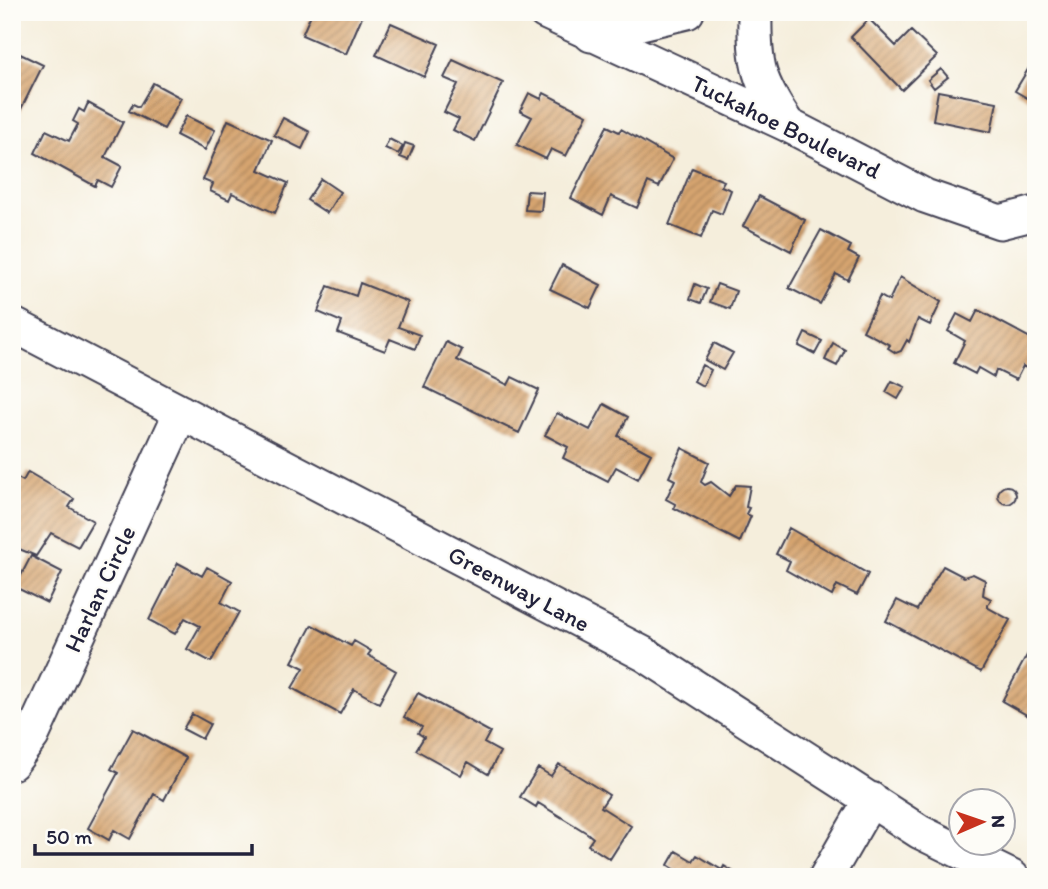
<svg xmlns="http://www.w3.org/2000/svg" width="1048" height="889" viewBox="0 0 1048 889" font-family="Itim,sans-serif">
<style>
.building{fill:url(#building-hatch)}
.lines{fill:none;stroke-linecap:round;stroke-linejoin:round}
.street-casing{stroke:#424153;stroke-width:37}
.street{stroke:#fff;stroke-width:33}
.labels{text-anchor:middle;stroke-width:5;stroke-linejoin:round;paint-order:stroke}
.street-label{font-size:24px;fill:#22223b;stroke:#fdfcf7}
</style>
<defs>
<pattern id="building-hatch" width="6" height="6" patternUnits="userSpaceOnUse" patternTransform="scale(1.75)"><rect width="6" height="6" fill="#d6a46f"/><path d="M-1 1l2-2M0 6l6-6M5 7l2-2" fill="none" stroke="#ad855c"/></pattern>
</defs>
<rect width="100%" height="100%" fill="#fdfcf7"/>
<filter id="ink" filterUnits="userSpaceOnUse"><feTurbulence type="fractalNoise" baseFrequency=".0143" numOctaves="2"/><feDisplacementMap in="SourceGraphic" scale="14" xChannelSelector="R" yChannelSelector="G"/><feConvolveMatrix kernelMatrix="1 2 1 2 8 2 1 2 1" color-interpolation-filters="sRGB"/></filter>
<filter id="wash" filterUnits="userSpaceOnUse"><feTurbulence type="fractalNoise" baseFrequency=".00686" numOctaves="4" result="noise"/><feDisplacementMap in="SourceGraphic" scale="28" xChannelSelector="R" yChannelSelector="G"/><feGaussianBlur stdDeviation="1.57" result="paint"/><feColorMatrix in="noise" values="0 0 0 0 0 0 0 0 0 0 0 0 0 0 0 0 0 1.4 0 .05"/><feComposite in="paint" operator="in"/></filter>
<g filter="url(#wash)">
<rect width="100%" height="100%" fill="#f5eedc"/>
<g id="blocks">
<path class="building" d="M312,12H364L346,54L302,35Z
M869,19L896,46L911,31L937,56L902,90L851,37Z
M391,23L439,44L424,77L376,55Z
M12,50L43,65L12,127Z
M1036,56V103L1015,91Z
M453,60L503,83L475,141L453,130L459,119L444,112L458,84L444,78Z
M941,69L948,77L934,88L928,80Z
M153,83L181,98L164,129L129,111L133,104L139,107Z
M938,91L997,102L991,132L933,120Z
M529,93L541,99L544,93L587,115L566,156L551,149L546,159L517,145L532,117L520,111Z
M88,103L123,122L105,157L122,166L111,187L98,180L95,186L35,153L46,130L69,141L78,124L73,121L79,109L84,112Z
M186,116L215,130L205,150L176,135Z
M283,118L310,132L302,149L274,135Z
M228,120L272,140L259,170L288,183L275,213L232,193L229,200L210,191L213,184L203,180Z
M607,126L619,132L621,129L673,159L659,187L648,182L637,208L611,196L603,215L571,198Z
M389,139L403,146L398,154L385,148Z
M405,143L414,146L408,160L400,157Z
M692,168L724,181L721,186L731,190L722,214L712,210L701,238L669,225Z
M321,179L340,192L327,213L307,200Z
M527,191L543,192L541,211L525,210Z
M759,196L805,220L791,251L743,226Z
M821,230L851,246L848,252L859,258L848,280L836,274L820,304L789,288Z
M562,265L601,285L590,308L550,289Z
M900,277L941,302L930,325L918,319L909,342L907,340L901,351L896,353L888,348L890,345L863,331L880,296L889,301Z
M360,283L408,302L398,327L420,335L415,349L390,339L385,351L338,333L342,322L318,312L328,286L356,296Z
M695,284L707,289L701,303L690,299Z
M717,284L736,291L730,309L710,302Z
M978,310L1036,341V358L1029,370L1023,366L1016,380L996,370L994,377L978,368L975,374L954,363L965,341L948,331L957,314L972,322Z
M805,333L822,341L815,354L799,346Z
M446,342L462,350L457,360L508,385L512,377L539,390L519,433L424,387Z
M714,343L733,353L723,370L705,360Z
M833,343L845,350L837,366L825,360Z
M702,365L711,370L703,386L694,381Z
M892,381L905,387L898,399L886,392Z
M604,404L628,417L618,436L651,454L638,479L616,467L608,481L563,458L568,447L545,435L557,413L590,430Z
M682,448L709,462L701,482L705,485L711,482L729,496L736,485L750,486L746,507L749,508L746,514L751,516L740,542L674,508L675,504L666,499L675,480L669,477Z
M28,472L74,499L69,507L93,521L78,547L51,533L36,556L12,546V475L23,481Z
M998 495a9 9 0 1 1 18 0a9 9 0 1 1-18 0Z
M789,528L868,574L857,595L837,585L832,596L786,570L790,561L776,554Z
M31,556L62,572L47,603L15,587Z
M178,563L202,576L207,567L232,581L221,602L239,612L211,662L187,649L200,626L185,618L175,634L149,620Z
M943,566L964,577L973,574L985,580L983,595L991,599L987,607L1010,620L981,672L886,621L897,600L917,610Z
M312,625L351,646L354,641L371,651L368,655L396,671L379,703L354,689L340,714L292,688L304,668L292,662Z
M1032,646L1036,648L1034,719L1002,701Z
M418,693L490,732L484,743L500,752L488,774L468,762L461,775L416,750L424,737L418,733L422,727L404,717Z
M192,714L210,724L202,739L183,729Z
M133,729L186,758L164,800L154,794L130,839L114,830L109,840L88,828L118,773L111,769Z
M559,764L609,795L601,807L631,826L610,859L588,845L593,838L587,833L538,803L536,807L520,797L538,768L551,776Z
M676,851L693,861L697,855L722,870L724,866L742,877H687L668,865Z"/>
</g>
</g>
<g filter="url(#ink)">
<use href="#blocks" fill-opacity="0" stroke="#424153" stroke-width="2"/>
<g class="lines">
<g class="street-casing">
<path id="street" d="M545,12L788,125L925,196L1000,222L1036,213
M755,12C754,66 758,81 788,125
M591,35L687,12
M12,324L644,654L920,832L1012,877
M12,763L32,736L181,412
M826,877L871,799"/>
</g>
<use href="#street" class="street"/>
</g>
</g>
<g class="labels">
<g class="street-label">
<text transform="translate(786 127) rotate(26)" y="8">Tuckahoe Boulevard</text>
<text transform="translate(100 589) rotate(-65)" y="8">Harlan Circle</text>
<text transform="translate(519 589) rotate(28)" y="8">Greenway Lane</text>
</g>
</g>
<rect width="1048" height="889" fill="none" stroke="#fdfcf7" stroke-width="42"/>
<g transform="translate(982 822) rotate(88)"><circle r="33" fill="#fdfcf7" stroke="#a5a5ac" stroke-width="2"/>
<path d="M0-5L12 26L0 18L-12 26Z" fill="#c8321e"/>
<text y="-10" font-size="19" font-weight="bold" text-anchor="middle" fill="#22223b">N</text>
</g>
<path d="M35 844v10h217v-10" fill="none" stroke="#22223b" stroke-width="3.5"/>
<text x="46" y="844" font-size="21" fill="#22223b" stroke="#fdfcf7" stroke-width="5" paint-order="stroke">50 m</text>
</svg>
